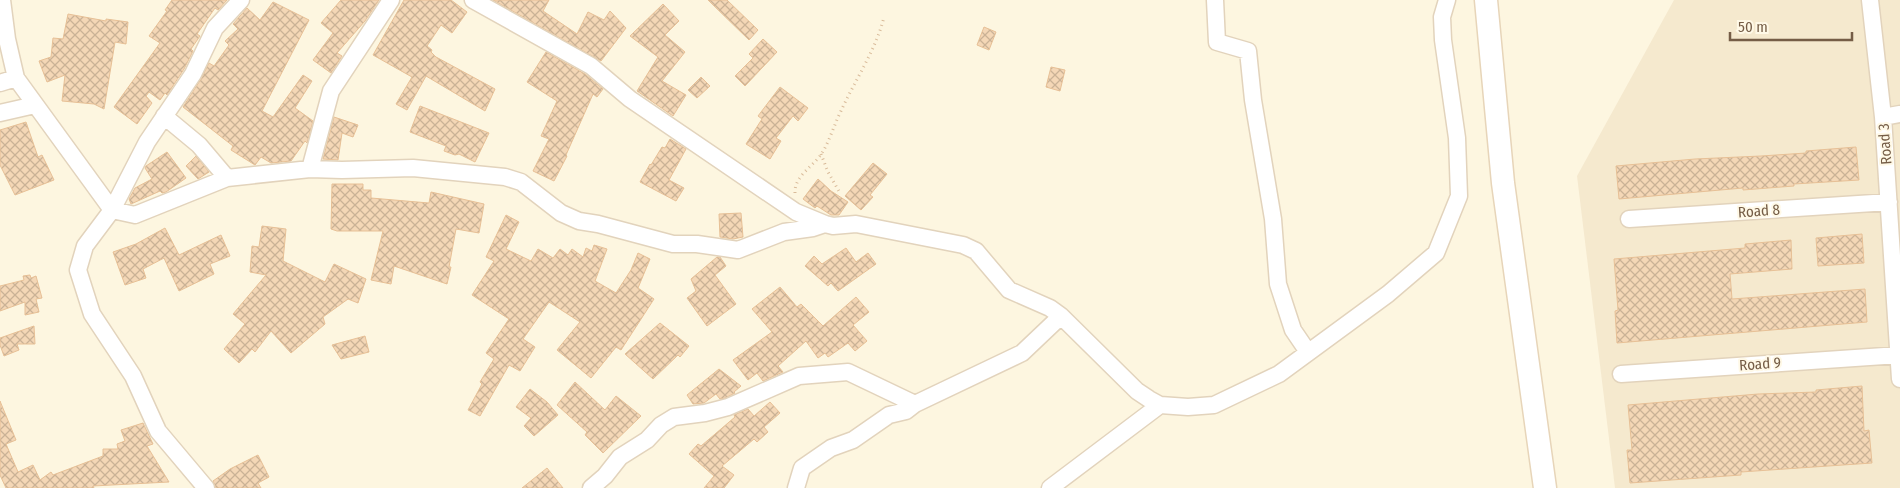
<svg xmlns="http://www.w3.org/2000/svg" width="1900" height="488" viewBox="0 0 1900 488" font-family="'Fira Sans Condensed',sans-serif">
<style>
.residential{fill:#f5e9ce}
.building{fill:url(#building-cross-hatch);stroke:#e7c096}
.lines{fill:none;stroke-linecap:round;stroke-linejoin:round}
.minor-casing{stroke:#e2d3bc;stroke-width:19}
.secondary-casing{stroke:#e7d5b9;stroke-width:25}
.path{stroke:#d9bb9a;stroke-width:3;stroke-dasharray:1 4;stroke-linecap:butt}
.minor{stroke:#fff;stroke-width:16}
.secondary{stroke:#fff;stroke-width:22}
.labels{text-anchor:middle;stroke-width:4;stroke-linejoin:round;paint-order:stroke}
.street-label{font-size:15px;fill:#755d46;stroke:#fff9e7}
</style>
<defs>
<pattern id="building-cross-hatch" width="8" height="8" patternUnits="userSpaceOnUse" patternTransform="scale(1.25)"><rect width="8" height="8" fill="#f4d7b6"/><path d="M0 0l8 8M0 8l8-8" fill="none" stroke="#cab296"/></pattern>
</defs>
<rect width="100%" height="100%" fill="#fdf6e0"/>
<path class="residential" d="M1674,0H1900V488H1615L1577,176Z"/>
<path class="building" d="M172,0H227L218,10L215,8L197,34L200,36L191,49L193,51L184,69L167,95L165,93L160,100L149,92L146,96L152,103L137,124L114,107L160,43L149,36L167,11L165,10Z
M341,0H379L365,21L337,53L342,56L331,73L313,60L333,33L321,23Z
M404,0H451L467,12L452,33L441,25L427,46L432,50L431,52L436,57L495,89L485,111L426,76L407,110L396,104L412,77L373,55Z
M493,0H549L543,11L577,34L588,12L604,20L610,11L626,28L601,61Z
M708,0H727L758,30L749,40Z
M273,2L309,20L262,111L273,117L303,75L312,81L295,108L313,121L307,143L305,141L291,161L271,163L261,157L255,165L231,150L233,146L183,107L201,79L209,63L214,66L229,45L225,41L238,29L233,24L247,8L260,20Z
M663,4L679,21L665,35L685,52L662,81L686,95L673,116L637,91L658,57L630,36Z
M68,14L106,21V19L128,22L126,44L115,42L104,109L94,104L62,101L65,75L47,82L39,61L51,57L53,38L63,39Z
M984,27L996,32L989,50L977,45Z
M763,39L777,52L745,86L735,76L753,58L749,54Z
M546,52L585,74L603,89L597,97L593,94L566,155L567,156L554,181L533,171L549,139L541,136L557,101L527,82Z
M1051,67L1065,70L1060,91L1046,87Z
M701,77L710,86L697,98L688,90Z
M780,87L808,108L798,121L793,116L776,138L781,141L770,159L746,144L762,119L758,116Z
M420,106L489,133L475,162L459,154L455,155L444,151L446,146L410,132Z
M334,117L358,125L353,137L342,133L338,160L323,159Z
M26,122L38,157L42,155L54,180L15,195L0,165V130Z
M670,139L686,149L669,180L684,188L676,201L640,182L650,164L651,165L662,147L665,148Z
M1856,147L1859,180L1794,184V186L1743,190V188L1619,199L1616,166L1695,159L1761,156L1806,153V151Z
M167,152L186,178L166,192L162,193L160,191L131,204L129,199L135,188L152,179L145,168L146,166Z
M196,156L209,172L198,179L186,166Z
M873,163L887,174L870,195L873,197L861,210L845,196Z
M818,179L831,191L848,202L839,215H831L817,206L815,208L803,199Z
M332,184H363V190H371V198L429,203L431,192L484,204L479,233L456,229L449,267H451L447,284L394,266L391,284L371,280L383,231H337L331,229Z
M741,213L743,237L733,239L720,237L719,214Z
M506,215L519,222L506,249L531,261L538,249L553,258L560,249L568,255L572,249L583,257L586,248L592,251L594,245L607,249L595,281L616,293L631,270L638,253L650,259L638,288L654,299L621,350L616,347L591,378L557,350L580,322L549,302L523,339L535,347L520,371L509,365L480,416L468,410L482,384L480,382L494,359L486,353L509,319L472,295L494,261L486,257Z
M262,226L286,229L283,261L325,282L334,264L366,279L358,303L348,299L323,317L325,324L291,353L271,331L255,352L252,349L239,363L224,349L245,324L233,314L266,275L250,272L252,246L259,247Z
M165,228L179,255L221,235L230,256L210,264L214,274L179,291L164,258L143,269L146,278L125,285L113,252L136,244Z
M1862,234L1864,263L1818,266L1816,238Z
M1791,240L1792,269L1730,274L1732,299L1865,289L1867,322L1617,343L1615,311L1618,310L1614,259L1745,248V244Z
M846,248L856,262L868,253L876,264L838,291L831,283L828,286L805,266L814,256L822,264Z
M717,257H720L726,266L715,275L736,304L707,326L687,298L696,291L691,279Z
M30,275L31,278L36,276L42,298L36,299L39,312L25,315V302L0,311V286L24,280L23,276Z
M780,287L797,307L801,304L823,326L856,297L869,312L853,325L867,341L855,351L848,343L828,357L825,353L818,358L806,341L778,366L783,372L763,381L757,373L748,380L733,360L772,332L752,309Z
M660,323L689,346L680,357L678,355L653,379L625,354Z
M34,326L35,344H17L19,350L4,356L0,345V338Z
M365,336L369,352L341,359L332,345Z
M719,369L741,386L734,392L735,393L725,398L720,399L716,394L704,403L693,404L687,395Z
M575,382L605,410L616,396L641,416L603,453L585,435L587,432L557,405Z
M1862,386L1864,431L1869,430L1872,463L1741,472V475L1630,483L1627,450H1632L1628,405L1758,394L1816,392V390Z
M530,389L547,402L558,415L534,436L524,426L531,418L516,407Z
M0,401L16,440L6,444L18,472L33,465L40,480L51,472L53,475L103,456V449H118L117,444L125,441L121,430L143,423L153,444L147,446L169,482L93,486L94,488H6L0,475Z
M770,402L780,413L764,427L768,432L757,442L754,439L722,466L734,475L724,488H704L714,476L689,454L698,444L701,446L735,417L734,415L748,409L754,416Z
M258,455L269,477L258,483L261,488H216L213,481L230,469Z
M547,468L563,488H522Z"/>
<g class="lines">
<g class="minor-casing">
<path id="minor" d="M2,0L7,39L16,78L112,210L135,215L227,178L310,169L342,170L413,168L505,177L521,182L561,213L579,221L598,224L673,244H697L738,250L784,232L813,228L825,224L833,226L856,224L963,245L976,251L1009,290L1050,308L1061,316L1137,391L1149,399L1160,405L1188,407L1214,405L1279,374L1388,294L1436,253L1459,196L1457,138L1443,40L1442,17L1447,0
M473,0L591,66L630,99L796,212L825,224
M1215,0L1217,42L1248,51L1253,100L1273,219L1278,284L1293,330L1308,352
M1870,0L1883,117L1900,379
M0,83L16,78
M0,113L35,105
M164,116L199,145L227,178
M1883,117L1900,114
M310,169L331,91L391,0
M1629,219L1889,202
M1621,374L1899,355
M206,488L158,431L133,376L92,314L78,270L85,246L112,210L147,142L193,74L215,28L241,0
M591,488L605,476L620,457L647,440L661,425L674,417L705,413L728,407L799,376L848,372L915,404
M796,488L802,468L831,448L853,440L889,415L906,411L915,404L1022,353L1061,316
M1050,488L1160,405"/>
</g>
<g class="secondary-casing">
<path id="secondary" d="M1486,0L1503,183L1545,488"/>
</g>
<path class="path" d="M821,154L828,172L840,193
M795,193C794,176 814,166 822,153C830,140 834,125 841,111C855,80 876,50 884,17"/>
<use href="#minor" class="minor"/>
<use href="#secondary" class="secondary"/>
</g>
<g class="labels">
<g class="street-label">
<text transform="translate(1885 144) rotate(-94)" y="5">Road 3</text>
<text transform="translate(1759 211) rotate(-4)" y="5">Road 8</text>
<text transform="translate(1760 364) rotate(-4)" y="5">Road 9</text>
</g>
</g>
<path d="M1730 32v8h122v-8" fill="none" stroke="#755d46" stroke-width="2.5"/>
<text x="1738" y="32" font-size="15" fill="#755d46" stroke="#fff9e7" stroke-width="4" paint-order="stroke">50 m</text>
</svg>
